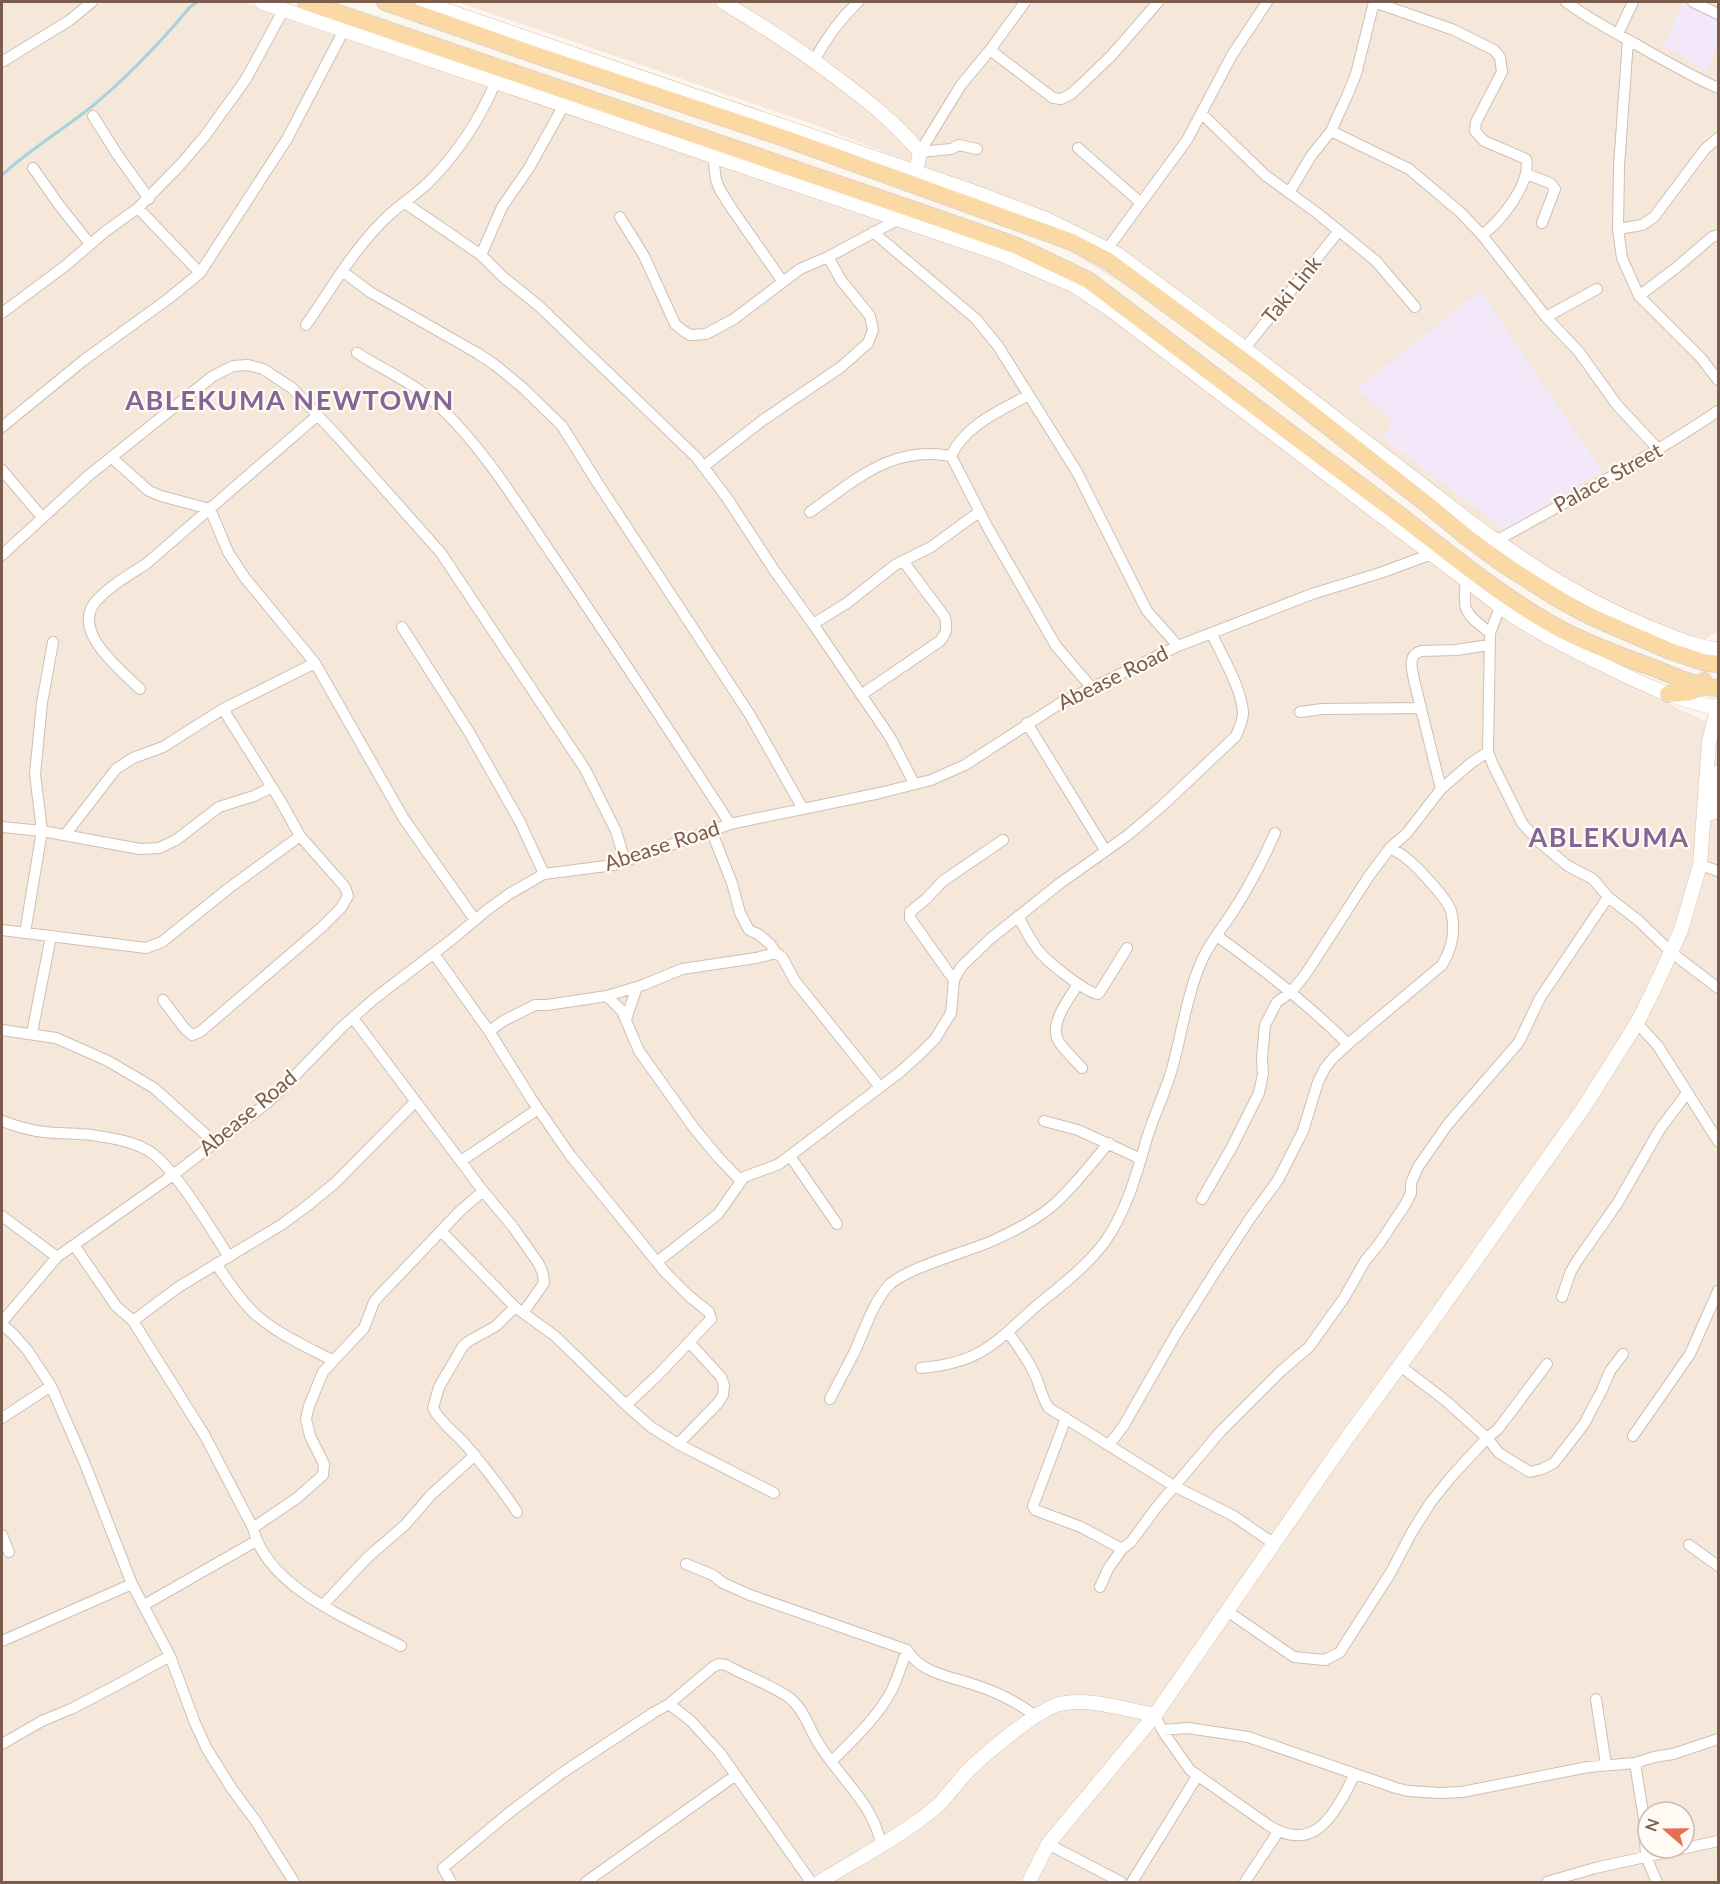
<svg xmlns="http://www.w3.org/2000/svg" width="1720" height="1884" viewBox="0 0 1720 1884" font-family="Lato,sans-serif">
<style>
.residential{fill:#f5e8da;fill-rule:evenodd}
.education{fill:#f3e8fa}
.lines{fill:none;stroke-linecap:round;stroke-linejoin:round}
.stream{stroke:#a5d3da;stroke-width:3}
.street-casing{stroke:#d1beb0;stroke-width:12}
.secondary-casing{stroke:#d6c0b0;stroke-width:15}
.primary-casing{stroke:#dad1cd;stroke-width:18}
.street{stroke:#fff;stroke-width:10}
.secondary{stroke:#fff;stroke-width:14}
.primary{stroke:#fbd9a5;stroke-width:16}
.labels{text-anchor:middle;stroke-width:4.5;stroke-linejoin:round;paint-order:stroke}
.street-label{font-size:21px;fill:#7a5c4d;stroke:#fffaf3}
.district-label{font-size:27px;font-weight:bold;letter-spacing:1.5px;fill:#846695;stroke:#fffaf3}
</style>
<rect width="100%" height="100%" fill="#fdf6ec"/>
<path class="residential" d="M2,2H243L1023,268L1077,293L1257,426L1403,541L1479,598L1626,683L1703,720L1718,725V1882H2ZM1648,1812H1684V1848H1648Z
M458,2H1718V632L1667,659L1372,439L957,181L821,127Z"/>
<path class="education" d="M1683,2H1691L1718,16V41L1707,72L1664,45Z
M1480,291L1602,471L1505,530L1383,437L1393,421L1357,389Z"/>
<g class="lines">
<path class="stream" d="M2,175C29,150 61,131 90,108C127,78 159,44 190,7L197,2"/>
<g class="street-casing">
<path id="street" d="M1566,2C1589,19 1614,32 1639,46C1665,61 1691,76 1718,88
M1693,2L1718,14
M1618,34L1633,2
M1628,40L1619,166L1618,229L1622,258L1639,296L1701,358L1718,380
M990,50L1053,98L1061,99L1071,94L1083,83L1112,55L1158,2
M814,61C826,38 840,19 858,2
M2,62L70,20L92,2
M1202,114L1265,175L1317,213L1376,261L1415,307
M93,116L117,154L149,199
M1331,131L1409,169L1460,212L1482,235C1500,222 1532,183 1526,159L1484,141L1475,131L1476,122L1502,72L1500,57L1494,50L1454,30L1374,2
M1078,148L1140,202
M920,152L961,85L990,50L1025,2
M920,152L951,149L959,145L977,149
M713,156L716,180L720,190L732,209L783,282
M33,168L59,205L90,244
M1526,174L1550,183L1555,189L1542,223
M1289,193L1311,156L1331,131L1347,96L1356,74L1374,2
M405,203L481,255L503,277L539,306L696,457L727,498L774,570L813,624L890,737L914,783
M138,208L200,273
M620,217L644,256L675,324L682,330L690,335L706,334L734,319L800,269L828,257L897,220
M1618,229L1642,225L1654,217L1705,149L1718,138
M873,232L976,319L998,346L1077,472L1147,611L1178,646
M1482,235L1546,317L1579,352L1617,405L1659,450
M1108,248L1187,140L1232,55L1267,2
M481,255L502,207L529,168L564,105
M342,271L370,292L477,353L495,365L523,388L562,426L597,482L750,715L803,809
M1639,296L1677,267L1712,237L1718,235
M2,313L65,266L106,231L138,208L181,164L205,136L246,79L284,9
M1546,317L1597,289
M306,325C330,291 350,255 379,225C393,209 412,198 428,183C457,154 480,119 496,81
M1245,348L1338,232
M357,353C384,370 417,385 440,407C486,451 519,507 555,559C614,647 673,735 730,824
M1029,395C1001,410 965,425 951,456L988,528L1056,646L1092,688
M2,427L84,360L168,299L200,273L287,139L344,30
M111,457L149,491L161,496L210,509L228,552L245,578L315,663L404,819L475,920
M703,467L763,420L841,367L868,343L873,330L870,316L841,280L828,257
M2,470L42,517
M810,512C856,480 891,445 951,456
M1496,541C1571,499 1647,459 1718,411
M2,555L88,476L213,376L233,366L248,365L263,369L292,388L339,438L441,553L585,769L616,831L625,861
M1466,581C1462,614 1466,613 1490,633
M1500,607L1490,633L1488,752L1493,765L1522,823L1538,841L1568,866L1593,879L1608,897L1639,921L1672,953L1718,988
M813,624L847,603L895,565L931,547L979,512
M402,627L469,732L520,822L544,874
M140,689C120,669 69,630 97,600C111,585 129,575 146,564L318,415
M861,695L940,641C947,633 947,628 945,617L903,561
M1300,712L1322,709L1421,708
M1027,723L1105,850
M1441,789L1414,680C1412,669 1407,655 1421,651L1456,650L1489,645
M2,827L42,831L140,849L159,848L176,840L219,807L254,796L272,787
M65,835L116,769L133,758L163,747L223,709L315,663
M1700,865L1718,871
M1018,917C1025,928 1030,940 1038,950C1046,961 1085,992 1098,994L1101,990L1127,948
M2,930L146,948L162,942L229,888L300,836
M25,933L42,831L35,774L42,703L53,642
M1217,936C1263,969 1308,1004 1348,1044
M776,953L782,957L795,981L880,1087
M434,954L489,1031L532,1100L570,1155L665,1272L690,1297L709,1312L711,1319L658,1375L626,1405
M954,980L910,918V912L926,899L943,881L1003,840
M1078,984C1069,999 1048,1024 1059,1042C1065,1051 1075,1060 1082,1068
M607,996L622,1011L639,1051L694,1128L717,1156L740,1180
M163,1000L185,1029L192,1035L200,1032L322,927L341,908L348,896L345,887L300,836L280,800L223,709
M353,1018L483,1191L513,1227L539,1264L543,1274L544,1283L523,1313
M626,1019L637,987
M1637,1023L1658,1046L1718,1141
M2,1030L56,1038L108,1061L154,1088L214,1142
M489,1031L505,1020L535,1005H547L607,996L643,985L682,969L756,958L776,953L770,944L758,934L749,930L740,913L732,883L711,830
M32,1033L51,936
M2,1121C13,1125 25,1129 37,1131C55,1134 74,1133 92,1135C111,1138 132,1141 149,1151C175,1168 211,1229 229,1257
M1044,1121L1078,1130L1141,1159
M790,1156L837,1224
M461,1161L538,1109
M1202,1199L1232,1147L1259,1093L1263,1074L1262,1058L1265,1025L1277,1002L1291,992L1305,975L1369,876L1390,848L1407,833L1441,789L1471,763L1488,752
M2,1216L57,1257
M441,1231L515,1307L555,1336L626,1405L651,1427L678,1444L774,1493
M74,1245L116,1306L133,1321L205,1436L253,1528C267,1588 351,1620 401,1646
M657,1262L718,1214L744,1177L779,1164L900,1072L921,1053L935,1039L951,1013L954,980L961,967L990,939L1059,884L1128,835L1162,806L1236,736C1239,728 1243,721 1243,713C1242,689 1222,656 1212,634
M216,1264C228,1281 240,1300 256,1315C278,1334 307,1347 332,1360
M1562,1297L1571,1271L1579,1258L1617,1204L1660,1129L1687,1093
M515,1307L496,1326L469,1341L463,1346L439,1387L433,1408C440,1422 454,1432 465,1444C484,1466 501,1488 517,1512
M133,1321L177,1288L281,1225L303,1209L335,1183L415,1102
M2,1322L57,1257L173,1175L267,1103L283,1088L341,1028L374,999L455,937L487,910L509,894L544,874L614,865L625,861L730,824L880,793L931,780L965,765L1059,704L1178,646L1312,594L1380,573L1432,554
M2,1324L14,1335L28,1351L51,1386L85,1464L132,1584L170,1656L195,1723L207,1749L232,1789L255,1820L294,1882
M1008,1332C1017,1345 1027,1358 1034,1373C1040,1384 1041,1397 1049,1408L1174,1486L1232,1515L1273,1543
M1399,1365L1446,1401L1487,1438L1499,1453L1530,1472L1542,1469L1554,1463L1584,1424L1602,1390L1610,1371L1623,1354
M921,1368C979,1363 993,1345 1034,1308C1058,1288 1085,1268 1104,1243C1126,1213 1137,1173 1147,1138C1154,1115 1165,1093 1172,1069C1182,1033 1187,994 1202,960C1210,942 1224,926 1234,910C1250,885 1263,860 1275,833
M830,1399C838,1383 847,1367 855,1351C865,1329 872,1305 888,1286C905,1268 967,1252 992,1241C1012,1232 1034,1221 1051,1207C1070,1192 1092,1162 1109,1143
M2,1418L51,1386
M1066,1418L1033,1506L1035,1510L1081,1527L1122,1549
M1633,1436L1690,1354L1718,1291
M678,1444L718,1403L723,1395L724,1385L721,1377L689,1342
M1109,1445L1124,1425L1176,1334L1215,1272L1251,1217L1278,1180L1303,1131L1318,1082L1325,1068L1333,1058L1348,1044L1442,965C1452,949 1456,931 1451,911C1448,900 1417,866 1406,858C1402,854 1395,851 1390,848
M253,1528L297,1498L323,1475L324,1464L310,1436L306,1419L309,1406L323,1372L364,1328L374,1302L379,1296L460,1211L483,1191
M2,1535L9,1552
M1689,1545L1718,1566
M686,1564L713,1575L723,1583L750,1595L907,1650C921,1673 948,1676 972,1684C995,1691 1017,1702 1036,1716
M1100,1587L1108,1569L1122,1549L1131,1542L1156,1508L1220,1432L1281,1371L1309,1347L1344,1298L1365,1261L1379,1244L1405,1205L1411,1193V1183L1418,1167L1448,1124L1519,1042L1540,998L1608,897
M144,1605L256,1541
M323,1605L368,1557L405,1525L431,1495L475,1455
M1227,1611L1294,1657L1325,1660L1340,1652L1391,1572L1412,1532L1431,1502L1451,1477L1487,1438L1498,1429L1547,1364
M2,1641L132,1584
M1596,1699L1606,1765
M669,1704L713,1667L719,1664L726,1665C743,1675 779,1688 792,1700C804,1711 808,1725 816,1739C836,1775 873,1802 881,1844
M1155,1715L1162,1730L1188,1728L1248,1737L1396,1788L1408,1791L1440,1793L1462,1792L1588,1767L1635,1763L1654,1757L1673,1754L1718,1739
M1162,1730L1190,1770L1268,1825C1316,1856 1336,1811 1355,1774
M2,1744L42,1721L73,1708L117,1685L170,1656
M831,1762C853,1740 877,1718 892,1690C898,1677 902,1663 907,1650
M1635,1763L1644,1819L1646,1857L1657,1882
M1048,1844L1121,1882
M451,1882L443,1868L510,1812L562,1773L653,1713L669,1704L691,1721L720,1753L811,1882
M586,1882L736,1775
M1132,1882L1198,1775
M1245,1882L1278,1832
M1547,1882L1595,1868L1718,1841"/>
</g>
<g class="secondary-casing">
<path id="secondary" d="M261,2L1000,254L1073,285L1111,310L1513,616C1543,635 1575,651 1606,666C1642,684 1679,701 1718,708
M422,2L969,190L1046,219L1117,254L1223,332L1455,510C1472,524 1489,536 1507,548C1557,583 1604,610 1661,632C1679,639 1699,648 1718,649
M723,2C765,27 806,54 845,84C874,106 896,124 920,152L916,172
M1712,813L1718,772
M820,1882C858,1858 900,1837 935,1808C946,1799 955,1785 965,1774C982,1756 1038,1709 1060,1704C1087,1697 1128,1710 1155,1715
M1029,1882L1048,1844L1155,1715L1347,1438L1431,1323L1584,1107L1637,1023L1654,989L1681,930L1700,865L1709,742L1718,705"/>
</g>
<g class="primary-casing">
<path id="primary" d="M306,2L926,214L1017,246L1088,280C1184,353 1280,426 1377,498C1438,543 1495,594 1562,630C1591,645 1623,657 1654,668C1674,676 1697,687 1718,688
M385,2L530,53L787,139L1072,242L1107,260L1256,370L1428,505L1469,539L1506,566L1558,599L1592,617L1670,651L1706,663L1718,664
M1668,694C1682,693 1697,695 1704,681"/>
</g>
<use href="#street" class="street"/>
<use href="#secondary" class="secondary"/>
<use href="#primary" class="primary"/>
</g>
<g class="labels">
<g class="street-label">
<text transform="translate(1292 290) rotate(-51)" y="7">Taki Link</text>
<text transform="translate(1608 478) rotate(-29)" y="7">Palace Street</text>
<text transform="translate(1113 678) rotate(-26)" y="7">Abease Road</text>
<text transform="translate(662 846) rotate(-18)" y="7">Abease Road</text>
<text transform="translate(248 1113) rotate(-40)" y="7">Abease Road</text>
</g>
<g class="district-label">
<text x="290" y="410">ABLEKUMA NEWTOWN</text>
<text x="1609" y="847">ABLEKUMA</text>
</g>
</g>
<rect width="1720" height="1884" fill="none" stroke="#7a5c4d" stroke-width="6"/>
<g transform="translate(1666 1830) rotate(290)"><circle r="28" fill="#fffaf3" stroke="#cabbb1" stroke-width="1.5"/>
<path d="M0-4.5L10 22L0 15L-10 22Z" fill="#e76f51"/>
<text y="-9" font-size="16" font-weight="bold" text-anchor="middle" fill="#7a5c4d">N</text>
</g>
</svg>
